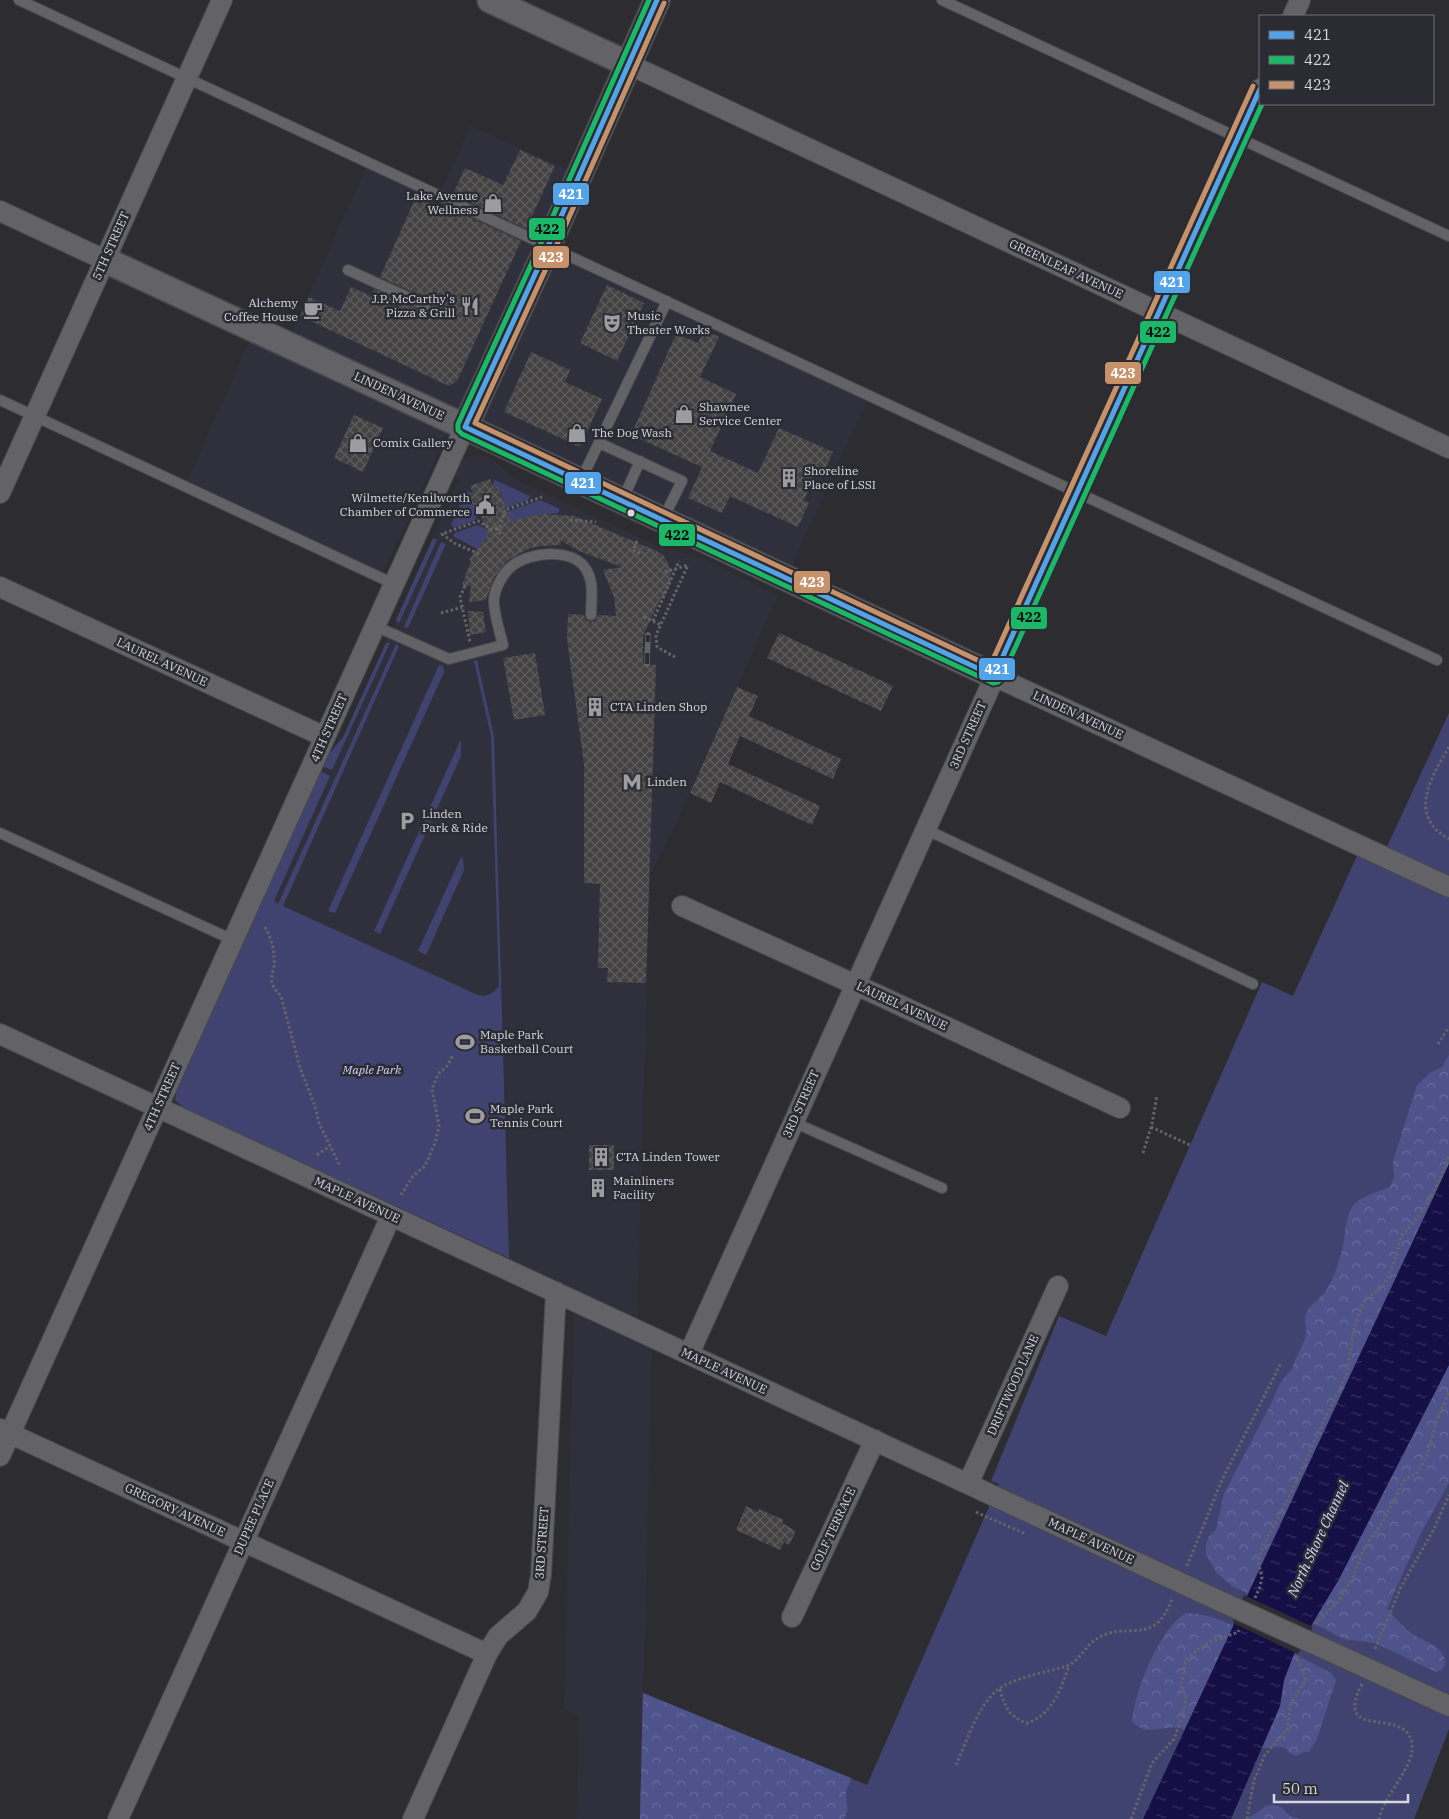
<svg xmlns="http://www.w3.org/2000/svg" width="1449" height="1819" viewBox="0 0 1449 1819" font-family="'IBM Plex Serif',serif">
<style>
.built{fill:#30303c}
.green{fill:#40436f}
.forest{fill:url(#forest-crowns)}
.water{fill:url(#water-ripples)}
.pier{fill:#2d2d31}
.building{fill:url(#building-cross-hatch)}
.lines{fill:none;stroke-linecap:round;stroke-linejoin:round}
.service-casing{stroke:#48484c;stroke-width:12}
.minor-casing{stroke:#48484c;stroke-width:22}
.tertiary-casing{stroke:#48484c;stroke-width:28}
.path{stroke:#646468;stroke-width:3;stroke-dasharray:2.5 2.5;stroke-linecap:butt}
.service{stroke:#636367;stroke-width:10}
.minor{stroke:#636367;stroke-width:20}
.tertiary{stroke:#636367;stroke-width:25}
.rail-casing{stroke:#646467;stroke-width:5.5}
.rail{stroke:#2b2c33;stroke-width:4;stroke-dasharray:11;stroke-linecap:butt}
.minor-bridge-casing{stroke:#48484c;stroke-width:22;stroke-linecap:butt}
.minor-bridge{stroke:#636367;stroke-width:20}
.bus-1-casing{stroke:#2b2c33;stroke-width:9}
.bus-2-casing{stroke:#2b2c33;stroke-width:9}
.bus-3-casing{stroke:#2b2c33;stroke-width:9}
.bus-1{stroke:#53a3e8;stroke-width:5}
.bus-2{stroke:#1ab867;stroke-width:5}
.bus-3{stroke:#c7916a;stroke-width:5}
.bus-dot{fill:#d7d8dd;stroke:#2b2c33;stroke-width:2}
.labels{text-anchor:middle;stroke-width:5;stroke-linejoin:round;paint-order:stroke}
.poi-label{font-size:12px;fill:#d7d8dd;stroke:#2b2c33;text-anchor:start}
.street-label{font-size:12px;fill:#d7d8dd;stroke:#2b2c33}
.park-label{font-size:12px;font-style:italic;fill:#d0d6fd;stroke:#2b2c33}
.water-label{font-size:14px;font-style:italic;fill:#d0d6fd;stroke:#2b2c33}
.line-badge{stroke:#2b2c33;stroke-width:2}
.badge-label{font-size:14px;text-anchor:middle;font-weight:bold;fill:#fff}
.pale-badge-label{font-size:14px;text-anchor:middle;font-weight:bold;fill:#111}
</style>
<defs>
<pattern id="forest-crowns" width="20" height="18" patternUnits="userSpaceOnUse" patternTransform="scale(1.25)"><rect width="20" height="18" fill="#4f538c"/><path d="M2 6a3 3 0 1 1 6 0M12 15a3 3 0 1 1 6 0" fill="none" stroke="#686b9c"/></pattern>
<pattern id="water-ripples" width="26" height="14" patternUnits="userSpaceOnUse" patternTransform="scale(1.25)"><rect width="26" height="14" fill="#150f45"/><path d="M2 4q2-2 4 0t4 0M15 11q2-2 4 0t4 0" fill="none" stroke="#36315f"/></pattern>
<pattern id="building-cross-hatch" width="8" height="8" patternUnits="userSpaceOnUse" patternTransform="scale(1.25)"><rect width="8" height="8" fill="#444243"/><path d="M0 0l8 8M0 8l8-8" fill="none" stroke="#5e5d5e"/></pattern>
</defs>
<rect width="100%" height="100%" fill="#2d2d31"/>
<path class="built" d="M470,126L576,173L545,244L869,396L792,565L459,409L380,578L186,484L254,331L286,345L368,164L440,195Z
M475,455L489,457L515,479L659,547L694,555L778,595L676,823L650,875L637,1318L509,1258L501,987L499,986L495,991L489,995L485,996L478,995L264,897L326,757L343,737L458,482L455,471L460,462L467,457Z
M574,1312L652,1348L640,1819H577L579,1717L564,1709Z"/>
<path class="green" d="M495,480L530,496L528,500L500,510L503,499L497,485L493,487L492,485Z
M466,491L473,493V495L469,497L477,516L475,520L454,528L451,525Z
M540,500L560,509L558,513L530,516L501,528L506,512Z
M477,525L489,530L492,534L477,549L453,536L454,533Z
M433,538L437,540L399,623L396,620Z
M441,542L446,544L408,628L404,627Z
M386,643H390L332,770L322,766L326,757L343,737Z
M396,644L399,646L283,906L478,995C487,997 493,994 499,986L491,736L474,661L477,660L494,736L509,1258L183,1108L175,1100L176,1093L320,771L330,776L274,901L278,904Z
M439,665L443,666L444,672L335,913L328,911Z
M1449,713V1729L1414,1819H640L643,1693L867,1785L999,1484L991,1481L1059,1316L1106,1336L1262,982L1293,996L1357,856L1378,866Z
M460,741L461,742V756L380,934L374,931Z
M461,857L463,858L464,870L426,955L418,951Z"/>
<path class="forest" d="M1449,1055V1164L1248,1593L1232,1586L1217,1573L1206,1554V1544L1209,1536L1216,1530L1224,1494L1274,1398C1277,1387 1283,1378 1292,1370C1294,1358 1303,1348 1306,1335C1307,1328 1303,1318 1306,1313C1311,1304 1318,1300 1324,1293C1333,1283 1338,1264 1342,1251C1346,1237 1344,1218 1353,1206C1360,1196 1379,1192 1390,1187L1394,1177L1393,1161L1417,1085L1430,1073L1442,1067Z
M1449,1365V1483L1420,1535L1387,1609C1395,1617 1402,1626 1410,1632C1425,1644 1439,1641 1446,1662L1442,1670L1436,1672L1375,1643L1344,1639L1312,1623L1338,1581Z
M1186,1613C1204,1614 1218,1618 1234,1626L1185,1730C1166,1721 1148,1740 1132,1721C1135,1692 1154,1645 1174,1623C1177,1619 1182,1616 1186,1613Z
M1294,1654L1331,1673L1336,1680L1317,1739L1309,1752H1304L1296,1756L1288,1752L1286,1748C1277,1746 1270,1748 1262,1748L1280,1706L1284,1680Z
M643,1693L851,1778C850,1783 846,1789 846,1794C846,1804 850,1809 844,1819H640Z
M1272,1805L1281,1807L1290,1816L1300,1819H1245L1260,1811L1265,1806Z"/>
<path class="water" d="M1449,1164V1365L1338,1581L1294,1654L1284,1680L1280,1706L1231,1819H1143Z"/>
<path class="pier" d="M1244,1595L1313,1627L1298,1654L1233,1623Z"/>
<path class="building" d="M520,150L555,166L526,229L453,194L465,168L503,185Z
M416,197L446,210L447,207L521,241L457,381L449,386L300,316L309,297L340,311L351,287L371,296L374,289L422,311L429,310L432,304L428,299L380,277Z
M607,285L644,303L617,361L580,343Z
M704,330L719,337L700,377L736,394L710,451L758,473L779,428L833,452L823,473L817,471L804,500L809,503L798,527L730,496L722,513L688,498L702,467L631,435L676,334L698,343Z
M531,352L570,370L565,382L602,399L580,447L504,412Z
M354,415L383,428L363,472L334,458Z
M490,479L493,487L497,485L511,522L530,516L546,514L574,516L659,552L664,556L669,565L671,572L670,585L665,594L659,601L643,636V664L656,665L646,983L607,982L608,968H598L600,884L584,883V764L567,639L568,614L584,615L585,619L590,622L595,621L598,615L616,616L614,597L603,570L622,567L579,551L560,540L561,545L542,546L530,548L508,560L494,577L486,600L469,602L471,587L462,585L471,561L469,559L488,535L478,508L474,510L469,496L474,495L470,486Z
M468,611L483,612L486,632L470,635Z
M779,633L893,686L881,711L767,658Z
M535,653L545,715L514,720L503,658Z
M737,687L758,696L749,716L841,759L833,779L740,736L728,764L820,806L812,825L720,782L711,803L690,793Z
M589,1145H614V1170H589Z
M746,1506L758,1512L759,1509L784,1520L782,1523L796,1531L789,1545L784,1542L780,1550L736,1530Z"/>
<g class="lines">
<g class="service-casing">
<path id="service" d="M19,0L1437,660
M942,0L1449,236
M348,270L425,305
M0,400L394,584
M599,443L682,481L663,519
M581,480L667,301
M622,501L640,461
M375,626L449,659L503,645C500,632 493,612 494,599C495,588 503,573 512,566C531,551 577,547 588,573C594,585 591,601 591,615
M925,829L1253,984
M0,833L233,940
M793,1122L942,1188"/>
</g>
<g class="minor-casing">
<path id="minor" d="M1293,16L1300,0
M628,64L1449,448
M0,211L105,260
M0,493L222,0
M0,587L325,737
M994,676L1449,887
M682,906L878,995L1120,1108
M0,1034L1224,1603
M689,1354L1260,89
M0,1429L487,1654
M0,1456L465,427
M968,1484L1058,1286
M792,1617L875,1440
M1334,1653L1449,1706
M118,1819L391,1216
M413,1819L487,1654L498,1636L527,1611L538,1592L541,1575L556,1292"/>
</g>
<g class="tertiary-casing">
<path id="tertiary" d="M490,0L628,64
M105,260L487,437L994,676
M465,427L548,246L657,0"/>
</g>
<path class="path" d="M570,520L596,522
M497,528L500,534
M637,541L633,550L641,554
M479,554L454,543L442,534L478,521L493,530L500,526L505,510L542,497
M665,572L688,565
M465,586L460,597L470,642
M441,613L463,607
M644,617L661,625
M653,621L679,561
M675,657L657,647L656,635L688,565
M1449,747C1431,777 1407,816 1449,839
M265,927C272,939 275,952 274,966C273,971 271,978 272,982C273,988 277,992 281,996L300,1068L315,1106L319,1123L340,1166
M1438,1044L1449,1027
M1151,1127L1190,1145
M1143,1153L1152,1124L1157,1095
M317,1155L330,1146
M401,1195L413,1176L425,1166L435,1143L439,1126L432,1089L438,1074L447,1066L453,1055
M976,1512L1026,1534
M1187,1566L1222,1480L1281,1363
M1255,1598L1260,1587L1262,1577L1258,1562L1263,1546L1290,1495L1323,1422L1347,1374L1354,1328L1364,1301L1383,1287L1393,1265L1401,1236L1421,1214L1440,1179L1449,1156
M1315,1624L1338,1602L1353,1577L1364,1548L1383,1522L1405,1479L1417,1473L1428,1454L1435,1426L1449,1391
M1375,1649L1401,1587L1434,1529L1449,1495
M1362,1684C1332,1743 1405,1705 1412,1743C1416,1765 1384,1795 1379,1819
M1000,1689C1004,1706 1009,1717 1027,1723C1052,1715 1061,1689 1069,1666
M956,1765C967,1741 976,1710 995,1692C1009,1678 1049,1672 1067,1666C1078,1662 1085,1647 1095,1640C1125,1618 1153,1650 1172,1599
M1131,1819L1152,1763L1174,1739L1183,1715L1186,1699L1181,1684L1186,1660L1203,1645L1238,1632L1239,1630
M1247,1819L1254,1780L1265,1755L1287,1730L1291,1703L1306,1680L1297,1659L1298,1656"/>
<use href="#service" class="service"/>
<use href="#minor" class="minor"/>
<use href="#tertiary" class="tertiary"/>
<g class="rail-casing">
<path id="rail" d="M647,664L648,635"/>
</g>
<use href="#rail" class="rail"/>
<g class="minor-bridge-casing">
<path id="minor-bridge" d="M1224,1603L1334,1653"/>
</g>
<use href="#minor-bridge" class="minor-bridge"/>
<g class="bus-1-casing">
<path id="bus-1" d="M657,0L548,246L465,427L994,676L1260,89"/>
</g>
<g class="bus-2-casing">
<path id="bus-2" d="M649,0L541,243L458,424V430L462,434L993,683L998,682L1001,679L1262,104"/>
</g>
<g class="bus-3-casing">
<path id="bus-3" d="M664,3L555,249L475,423L990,666L1253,86"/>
</g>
<use href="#bus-1" class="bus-1"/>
<use href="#bus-2" class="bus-2"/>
<use href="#bus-3" class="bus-3"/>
</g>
<defs>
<g id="shop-bare" transform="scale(1.5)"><path d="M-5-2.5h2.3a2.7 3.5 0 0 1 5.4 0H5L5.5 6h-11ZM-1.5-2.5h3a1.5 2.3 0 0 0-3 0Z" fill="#9c9ca1" stroke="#2b2c33" stroke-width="2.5" paint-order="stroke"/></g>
<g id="restaurant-bare" transform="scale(1.5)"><path d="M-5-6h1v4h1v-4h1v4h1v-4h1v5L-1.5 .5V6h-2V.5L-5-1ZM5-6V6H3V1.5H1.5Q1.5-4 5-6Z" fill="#9c9ca1" stroke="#2b2c33" stroke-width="2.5" paint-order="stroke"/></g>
<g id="cafe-bare" transform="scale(1.5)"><path d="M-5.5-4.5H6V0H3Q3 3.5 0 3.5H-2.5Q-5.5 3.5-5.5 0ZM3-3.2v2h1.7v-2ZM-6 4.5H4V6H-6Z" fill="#9c9ca1" stroke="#2b2c33" stroke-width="2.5" paint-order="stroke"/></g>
<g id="theatre-bare" transform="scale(1.5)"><path d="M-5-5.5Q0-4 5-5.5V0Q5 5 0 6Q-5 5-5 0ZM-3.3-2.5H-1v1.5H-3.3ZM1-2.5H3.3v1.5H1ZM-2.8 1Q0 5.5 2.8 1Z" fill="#9c9ca1" stroke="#2b2c33" stroke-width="2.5" paint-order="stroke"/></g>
<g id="building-bare" transform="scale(1.5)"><path d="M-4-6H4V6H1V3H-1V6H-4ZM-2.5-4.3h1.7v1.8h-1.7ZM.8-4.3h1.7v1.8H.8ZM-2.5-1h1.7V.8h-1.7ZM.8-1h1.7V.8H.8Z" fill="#9c9ca1" stroke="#2b2c33" stroke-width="2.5" paint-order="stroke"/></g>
<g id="civic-bare" transform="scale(1.5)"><path d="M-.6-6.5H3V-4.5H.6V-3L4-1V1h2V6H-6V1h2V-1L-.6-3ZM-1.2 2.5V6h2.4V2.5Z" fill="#9c9ca1" stroke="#2b2c33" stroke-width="2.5" paint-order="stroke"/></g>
<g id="metro-bare" transform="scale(1.5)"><path d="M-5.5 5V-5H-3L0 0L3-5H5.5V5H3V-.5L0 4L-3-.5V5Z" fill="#9c9ca1" stroke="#2b2c33" stroke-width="2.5" paint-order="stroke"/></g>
<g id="parking-bare" transform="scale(1.5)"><path d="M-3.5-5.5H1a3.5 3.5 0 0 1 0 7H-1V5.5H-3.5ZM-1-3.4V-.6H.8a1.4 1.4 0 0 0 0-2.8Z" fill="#9c9ca1" stroke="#2b2c33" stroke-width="2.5" paint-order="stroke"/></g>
<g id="stadium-bare" transform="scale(1.5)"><path d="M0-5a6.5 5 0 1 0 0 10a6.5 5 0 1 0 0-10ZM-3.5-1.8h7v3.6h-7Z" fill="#9c9ca1" stroke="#2b2c33" stroke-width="2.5" paint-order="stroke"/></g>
</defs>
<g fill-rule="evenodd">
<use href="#shop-bare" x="493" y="203"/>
<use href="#restaurant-bare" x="470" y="306"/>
<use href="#cafe-bare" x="313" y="310"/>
<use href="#theatre-bare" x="612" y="323"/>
<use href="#shop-bare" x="684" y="414"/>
<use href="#shop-bare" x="577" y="433"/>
<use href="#shop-bare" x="358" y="443"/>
<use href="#building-bare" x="789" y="478"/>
<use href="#civic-bare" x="485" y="505"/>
<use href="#building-bare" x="595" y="707"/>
<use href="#metro-bare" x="632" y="782"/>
<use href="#parking-bare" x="407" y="821"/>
<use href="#stadium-bare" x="465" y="1042"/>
<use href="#stadium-bare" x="475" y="1116"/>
<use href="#building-bare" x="601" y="1157"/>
<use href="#building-bare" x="598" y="1188"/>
</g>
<circle class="bus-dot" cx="631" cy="513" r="4.5"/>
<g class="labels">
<g class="poi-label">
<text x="478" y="200" text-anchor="end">Lake Avenue<tspan x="478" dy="14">Wellness</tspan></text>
<text x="455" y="303" text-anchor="end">J.P. McCarthy's<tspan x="455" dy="14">Pizza &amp; Grill</tspan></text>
<text x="298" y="307" text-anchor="end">Alchemy<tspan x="298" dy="14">Coffee House</tspan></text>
<text x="627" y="320">Music<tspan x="627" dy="14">Theater Works</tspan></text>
<text x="699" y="411">Shawnee<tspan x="699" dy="14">Service Center</tspan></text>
<text x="592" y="437">The Dog Wash</text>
<text x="373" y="447">Comix Gallery</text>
<text x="804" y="475">Shoreline<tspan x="804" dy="14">Place of LSSI</tspan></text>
<text x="470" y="502" text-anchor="end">Wilmette/Kenilworth<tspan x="470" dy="14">Chamber of Commerce</tspan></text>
<text x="610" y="711">CTA Linden Shop</text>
<text x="647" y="786">Linden</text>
<text x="422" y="818">Linden<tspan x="422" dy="14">Park &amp; Ride</tspan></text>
<text x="480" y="1039">Maple Park<tspan x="480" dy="14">Basketball Court</tspan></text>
<text x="490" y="1113">Maple Park<tspan x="490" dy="14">Tennis Court</tspan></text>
<text x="616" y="1161">CTA Linden Tower</text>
<text x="613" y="1185">Mainliners<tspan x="613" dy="14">Facility</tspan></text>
</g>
<g class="street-label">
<text transform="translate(111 246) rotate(-66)" y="4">5TH STREET</text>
<text transform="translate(1066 269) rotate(25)" y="4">GREENLEAF AVENUE</text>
<text transform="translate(399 396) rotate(25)" y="4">LINDEN AVENUE</text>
<text transform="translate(162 662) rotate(25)" y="4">LAUREL AVENUE</text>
<text transform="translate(1078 715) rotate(25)" y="4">LINDEN AVENUE</text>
<text transform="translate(329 728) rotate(-66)" y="4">4TH STREET</text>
<text transform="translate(968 735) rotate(-66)" y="4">3RD STREET</text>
<text transform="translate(902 1006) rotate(25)" y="4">LAUREL AVENUE</text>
<text transform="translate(162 1097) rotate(-66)" y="4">4TH STREET</text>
<text transform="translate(801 1104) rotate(-66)" y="4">3RD STREET</text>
<text transform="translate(357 1200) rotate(25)" y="4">MAPLE AVENUE</text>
<text transform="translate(724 1371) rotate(25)" y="4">MAPLE AVENUE</text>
<text transform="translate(1013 1385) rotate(-66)" y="4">DRIFTWOOD LANE</text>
<text transform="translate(175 1510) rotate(25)" y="4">GREGORY AVENUE</text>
<text transform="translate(254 1517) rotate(-66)" y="4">DUPEE PLACE</text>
<text transform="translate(833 1529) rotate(-65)" y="4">GOLF TERRACE</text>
<text transform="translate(1091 1541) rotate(25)" y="4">MAPLE AVENUE</text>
<text transform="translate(542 1543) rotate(-86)" y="4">3RD STREET</text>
</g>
<g class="park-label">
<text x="372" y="1074">Maple Park</text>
</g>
<g class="water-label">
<text transform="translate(1318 1539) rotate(-65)" y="5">North Shore Channel</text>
</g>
</g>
<g class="line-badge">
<rect x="552" y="182" width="38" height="24" rx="5" fill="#53a3e8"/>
<rect x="528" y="217" width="38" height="24" rx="5" fill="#1ab867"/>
<rect x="532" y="245" width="38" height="24" rx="5" fill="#c7916a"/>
<rect x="1153" y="270" width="38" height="24" rx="5" fill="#53a3e8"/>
<rect x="1139" y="320" width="38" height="24" rx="5" fill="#1ab867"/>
<rect x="1104" y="361" width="38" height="24" rx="5" fill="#c7916a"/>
<rect x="564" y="471" width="38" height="24" rx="5" fill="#53a3e8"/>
<rect x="658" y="523" width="38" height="24" rx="5" fill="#1ab867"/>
<rect x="793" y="570" width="38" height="24" rx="5" fill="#c7916a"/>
<rect x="1010" y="606" width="38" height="24" rx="5" fill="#1ab867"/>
<rect x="978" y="657" width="38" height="24" rx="5" fill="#53a3e8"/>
</g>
<g class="badge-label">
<text x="571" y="199">421</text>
<text x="551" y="262">423</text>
<text x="1172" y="287">421</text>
<text x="1123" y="378">423</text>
<text x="583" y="488">421</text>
<text x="812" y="587">423</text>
<text x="997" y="674">421</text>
</g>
<g class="pale-badge-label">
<text x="547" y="234">422</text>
<text x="1158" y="337">422</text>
<text x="677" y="540">422</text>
<text x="1029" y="622">422</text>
</g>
<rect x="1259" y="15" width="175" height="90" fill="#2b2c33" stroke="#707177"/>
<rect x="1269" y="31" width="25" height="8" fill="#53a3e8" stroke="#707177"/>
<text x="1304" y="40" font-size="15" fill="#d7d8dd">421</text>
<rect x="1269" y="56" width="25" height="8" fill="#1ab867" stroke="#707177"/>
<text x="1304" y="65" font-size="15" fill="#d7d8dd">422</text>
<rect x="1269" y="81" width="25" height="8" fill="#c7916a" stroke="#707177"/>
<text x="1304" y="90" font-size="15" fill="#d7d8dd">423</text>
<path d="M1274 1794v8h134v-8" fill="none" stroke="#d7d8dd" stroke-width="2.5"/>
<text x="1282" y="1794" font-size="15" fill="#d7d8dd" stroke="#2b2c33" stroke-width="4" paint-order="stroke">50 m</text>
</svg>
